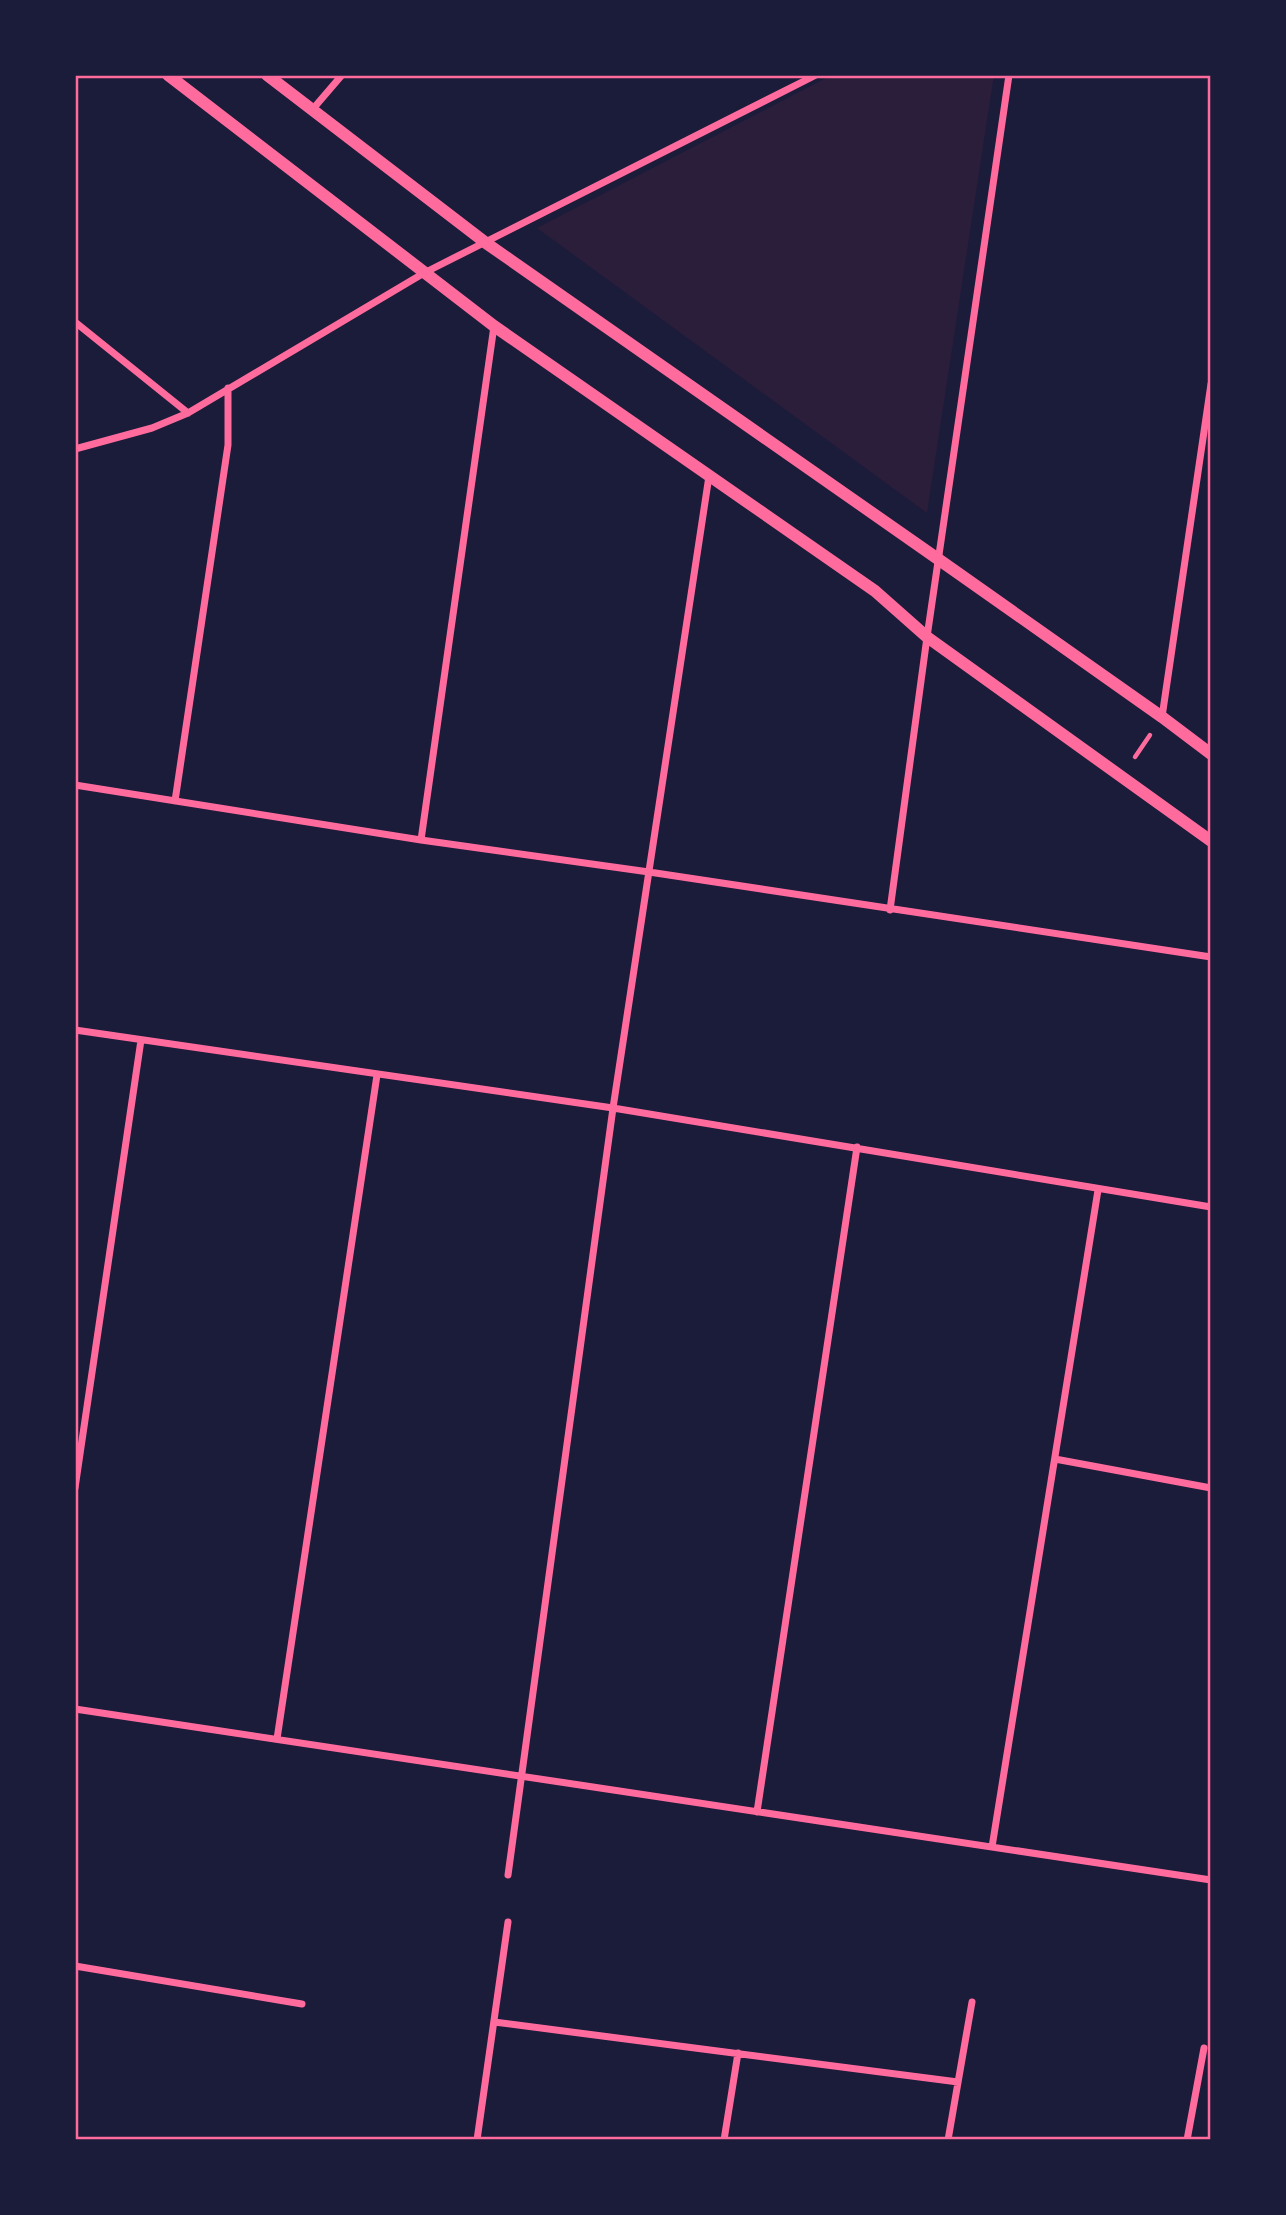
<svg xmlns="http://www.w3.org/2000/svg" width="1286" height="2215" viewBox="0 0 1286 2215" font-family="Georgia,serif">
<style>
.green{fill:#2a1e3b}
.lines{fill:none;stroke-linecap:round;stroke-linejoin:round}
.path{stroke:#ff6b9d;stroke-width:4.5}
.minor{stroke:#ff6b9d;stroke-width:7}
.tertiary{stroke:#ff6b9d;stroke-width:12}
.neatline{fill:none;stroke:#ff6b9d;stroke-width:2.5}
</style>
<rect width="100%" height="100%" fill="#1b1b3a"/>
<path class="green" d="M832,75H994L927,513L537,228Z"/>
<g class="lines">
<path class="path" d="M1135,757L1150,735"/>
<path class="minor" d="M312,110L342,75
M75,322L188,413
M75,449L152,428L188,413L424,273L816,75
M1162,717L1211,384
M75,785L421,840L649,872L1211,957
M175,801L228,445V388
M421,840L494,326
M890,910L927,637L1009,75
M75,1030L613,1108L1211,1207
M1055,1459L1211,1488
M75,1488L141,1040
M75,1709L1211,1880
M277,1739L377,1075
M757,1812L857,1147
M992,1847L1098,1190
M508,1875L613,1108L709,476
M75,1966L302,2004
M494,2022L958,2082
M477,2140L508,1922
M724,2140L738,2053
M948,2140L972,2002
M1187,2140L1204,2048"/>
<path class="tertiary" d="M168,75L494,326L875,591L927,637L1211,841
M267,75L486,243L938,559L1162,717L1211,754"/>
</g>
<rect width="1286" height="2215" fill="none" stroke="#1b1b3a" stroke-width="154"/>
<rect x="77" y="77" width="1132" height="2061" class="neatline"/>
</svg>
